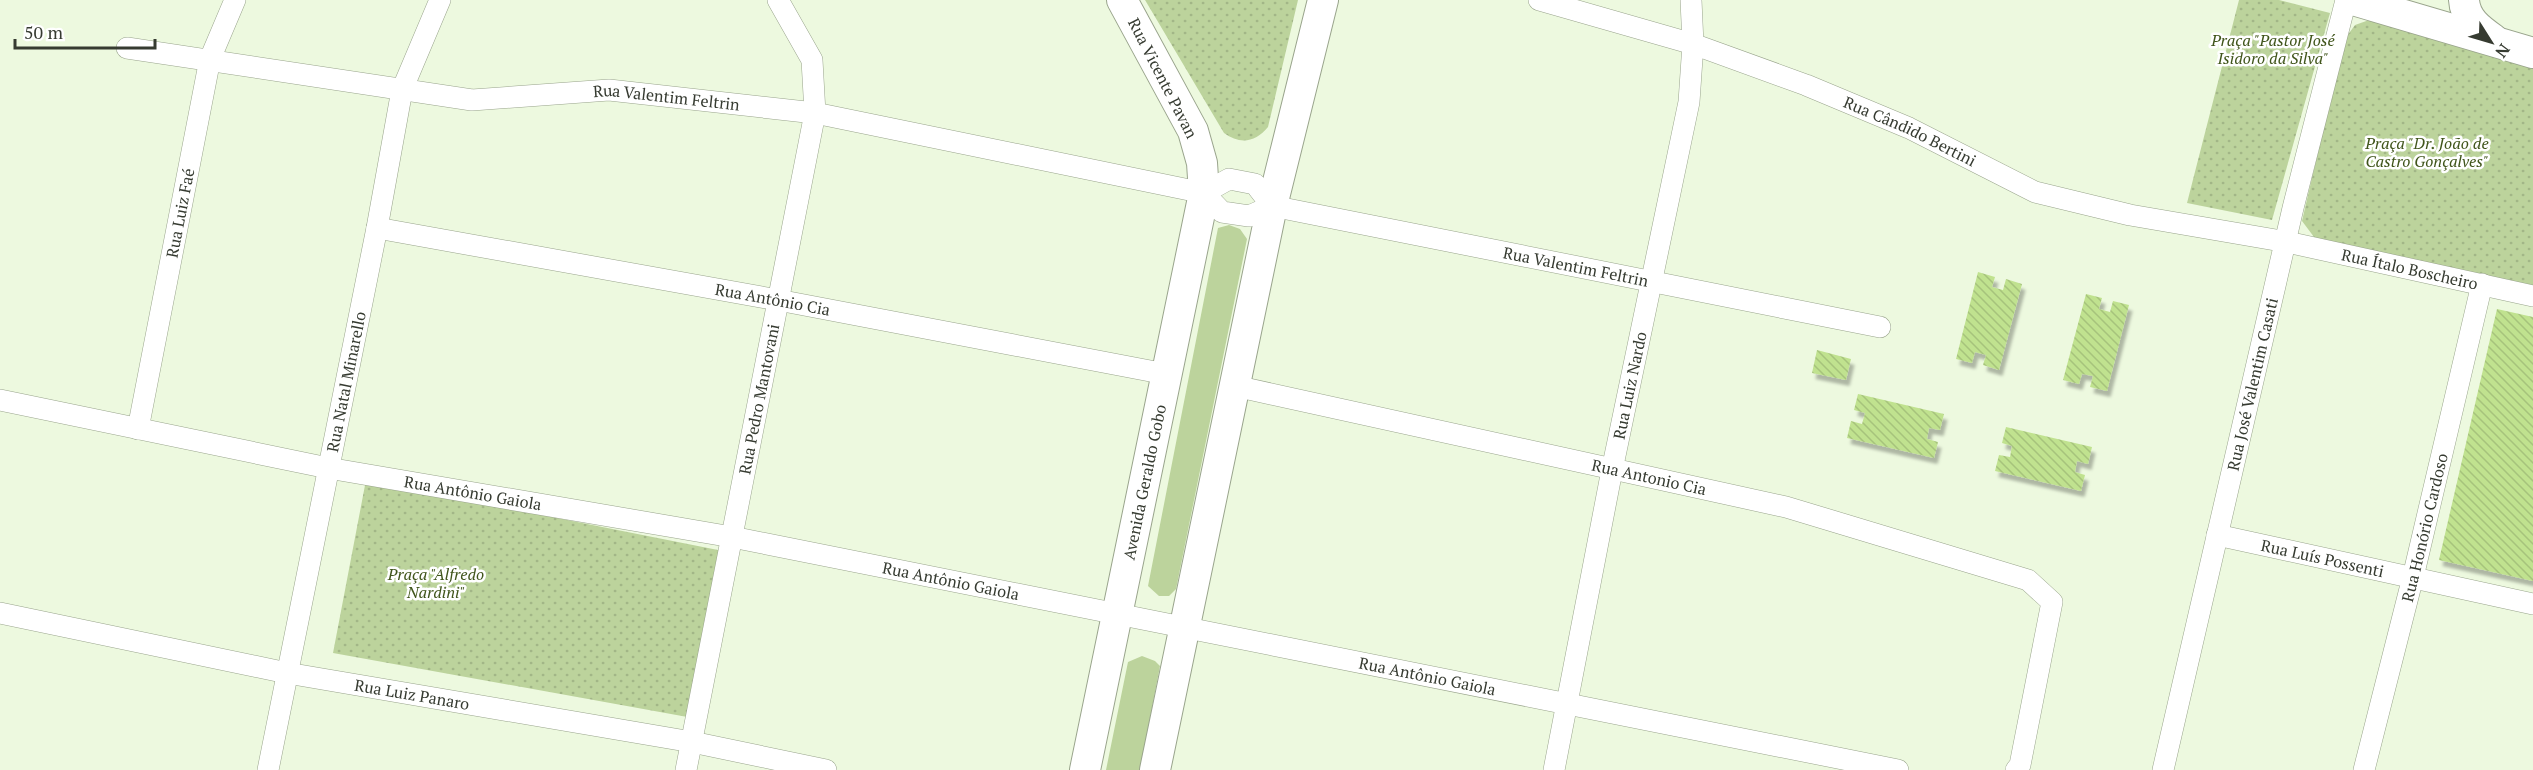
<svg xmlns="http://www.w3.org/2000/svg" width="2533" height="770" viewBox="0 0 2533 770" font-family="'PT Serif',serif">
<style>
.grass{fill:#bcd39c}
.park{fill:url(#park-dots)}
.building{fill:url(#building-back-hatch);filter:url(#shadow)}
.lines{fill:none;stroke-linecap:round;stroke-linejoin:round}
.street-casing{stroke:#99a48c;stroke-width:22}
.secondary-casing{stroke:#99a48c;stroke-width:32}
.street{stroke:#fff;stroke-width:21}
.secondary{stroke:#fff;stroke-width:30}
.labels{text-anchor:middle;stroke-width:5;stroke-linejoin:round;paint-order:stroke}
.park-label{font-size:16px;font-style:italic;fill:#40551b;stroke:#fff}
.street-label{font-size:16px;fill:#363b31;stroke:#fff}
</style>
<defs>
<pattern id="park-dots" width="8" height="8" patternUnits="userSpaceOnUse" patternTransform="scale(1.5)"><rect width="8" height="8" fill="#bcd39c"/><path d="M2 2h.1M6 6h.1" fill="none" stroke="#a2b687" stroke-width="1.8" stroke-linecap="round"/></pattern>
<pattern id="building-back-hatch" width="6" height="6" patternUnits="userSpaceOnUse" patternTransform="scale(1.5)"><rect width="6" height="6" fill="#c0e28f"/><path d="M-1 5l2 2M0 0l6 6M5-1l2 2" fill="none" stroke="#a6c37c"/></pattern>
<filter id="shadow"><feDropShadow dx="3.5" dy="6" stdDeviation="1.5" flood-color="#0004"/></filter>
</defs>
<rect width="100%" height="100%" fill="#edf9df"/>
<path class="grass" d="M1229,225L1240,229L1247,239L1176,589L1169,596H1159L1148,586L1218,228Z
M1142,656L1155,661L1160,666L1140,770H1106L1128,662Z"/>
<path class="park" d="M1145,0H1298L1268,127C1256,142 1240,145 1224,133Z
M2239,0H2279L2330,13L2272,220L2187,203Z
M2372,19L2533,63V288L2323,241L2314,237L2302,221L2344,40L2355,25Z
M366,480L723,551L693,718L333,653Z"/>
<path class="building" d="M1978,272L1995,277L1992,287L2003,290L2006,279L2022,284L1999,370L1983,365L1986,355L1975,352L1972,363L1956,359Z
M2086,294L2102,298L2099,309L2110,312L2113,301L2129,305L2107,391L2090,387L2093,376L2082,374L2079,384L2063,380Z
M2497,309L2533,317V581L2439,560Z
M1817,350L1851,359L1846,380L1812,373Z
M1858,394L1944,414L1940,430L1929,428L1927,439L1938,442L1934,458L1847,438L1851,421L1862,424L1865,413L1854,410Z
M2006,427L2092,447L2088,464L2077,461L2075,472L2085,475L2081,491L1995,471L1999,455L2010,457L2012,446L2002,443Z"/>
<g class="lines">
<g class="street-casing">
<g id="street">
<path id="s1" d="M1539,0L1693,44L1806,85L1909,128L2035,192L2130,215L2287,242L2533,296"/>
<path id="s2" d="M127,48L472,100L609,90L815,113L1204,193L1222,212L1249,216L1272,206L1880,327"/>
<path d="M1204,193L1229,179L1255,184L1272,206"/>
<path id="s3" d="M377,228L778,300L1166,374"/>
<path id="s4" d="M1235,386L1786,507L2028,580L2052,602L2020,765L2016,770"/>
<path id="s5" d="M0,400L328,468L732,537L1898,770"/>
<path id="s6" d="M138,429L210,59L235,0"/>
<path id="s7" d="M2217,535L2533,604"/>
<path id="s8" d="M0,613L287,673L692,742L826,770"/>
<path id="s9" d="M268,770L377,228L402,90L440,0"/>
<path id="s10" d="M686,770L815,113L812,60L778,0"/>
<path id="s11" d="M1554,770L1612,470L1689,102L1693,44L1691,0"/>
<path id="s12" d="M2163,770L2293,208L2346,0"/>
<path id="s13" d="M2364,770L2413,577L2482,284"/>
</g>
</g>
<g class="secondary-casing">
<g id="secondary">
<path d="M2353,0L2533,53"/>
<path d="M2464,0C2465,19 2479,29 2493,39"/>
<path id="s14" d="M1085,770L1204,193L1202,163L1193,131L1122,0"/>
<path d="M1155,770L1272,206L1323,0"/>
</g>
</g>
<use href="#street" class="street"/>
<use href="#secondary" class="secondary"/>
</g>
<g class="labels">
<g class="park-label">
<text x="2273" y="46">Praça "Pastor José<tspan x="2273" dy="18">Isidoro da Silva"</tspan></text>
<text x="2427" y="149">Praça "Dr. João de<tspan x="2427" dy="18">Castro Gonçalves"</tspan></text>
<text x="436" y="580">Praça "Alfredo<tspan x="436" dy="18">Nardini"</tspan></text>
</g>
<g class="street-label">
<text transform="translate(1163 78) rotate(63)" y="6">Rua Vicente Pavan</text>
<text dy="6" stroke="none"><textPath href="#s2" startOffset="544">Rua Valentim Feltrin</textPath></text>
<text dy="6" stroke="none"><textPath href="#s1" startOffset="394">Rua Cândido Bertini</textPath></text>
<text dy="6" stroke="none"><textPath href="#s6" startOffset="220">Rua Luiz Faé</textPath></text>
<text dy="6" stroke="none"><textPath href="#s2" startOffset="1479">Rua Valentim Feltrin</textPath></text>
<text dy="6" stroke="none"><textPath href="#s1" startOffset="916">Rua Ítalo Boscheiro</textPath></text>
<text dy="6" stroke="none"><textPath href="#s3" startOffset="402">Rua Antônio Cia</textPath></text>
<text dy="6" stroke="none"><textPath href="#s9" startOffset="396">Rua Natal Minarello</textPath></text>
<text dy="6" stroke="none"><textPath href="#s12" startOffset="396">Rua José Valentim Casati</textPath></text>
<text dy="6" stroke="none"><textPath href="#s11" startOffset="392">Rua Luiz Nardo</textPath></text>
<text dy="6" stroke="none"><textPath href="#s10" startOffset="378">Rua Pedro Mantovani</textPath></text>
<text dy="6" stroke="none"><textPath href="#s4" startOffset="424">Rua Antonio Cia</textPath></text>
<text dy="6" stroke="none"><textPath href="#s14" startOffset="294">Avenida Geraldo Gobo</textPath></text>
<text dy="6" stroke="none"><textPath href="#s5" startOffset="482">Rua Antônio Gaiola</textPath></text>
<text dy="6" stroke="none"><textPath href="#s13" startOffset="250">Rua Honório Cardoso</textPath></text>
<text dy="6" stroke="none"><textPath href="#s7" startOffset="108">Rua Luís Possenti</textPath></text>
<text dy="6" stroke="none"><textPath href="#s5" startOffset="968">Rua Antônio Gaiola</textPath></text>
<text dy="6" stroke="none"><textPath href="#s5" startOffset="1454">Rua Antônio Gaiola</textPath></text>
<text dy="6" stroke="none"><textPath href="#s8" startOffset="420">Rua Luiz Panaro</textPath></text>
</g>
</g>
<g transform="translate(2491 42) rotate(127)" stroke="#ffffff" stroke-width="4.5" paint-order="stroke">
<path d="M0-4.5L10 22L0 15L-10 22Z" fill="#363b31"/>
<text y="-9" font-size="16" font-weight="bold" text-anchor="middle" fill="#363b31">N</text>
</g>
<path d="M15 39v9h140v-9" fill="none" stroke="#363b31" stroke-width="3"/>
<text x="24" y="39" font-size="18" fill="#363b31" stroke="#ffffff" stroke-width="4.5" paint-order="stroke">50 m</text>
</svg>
